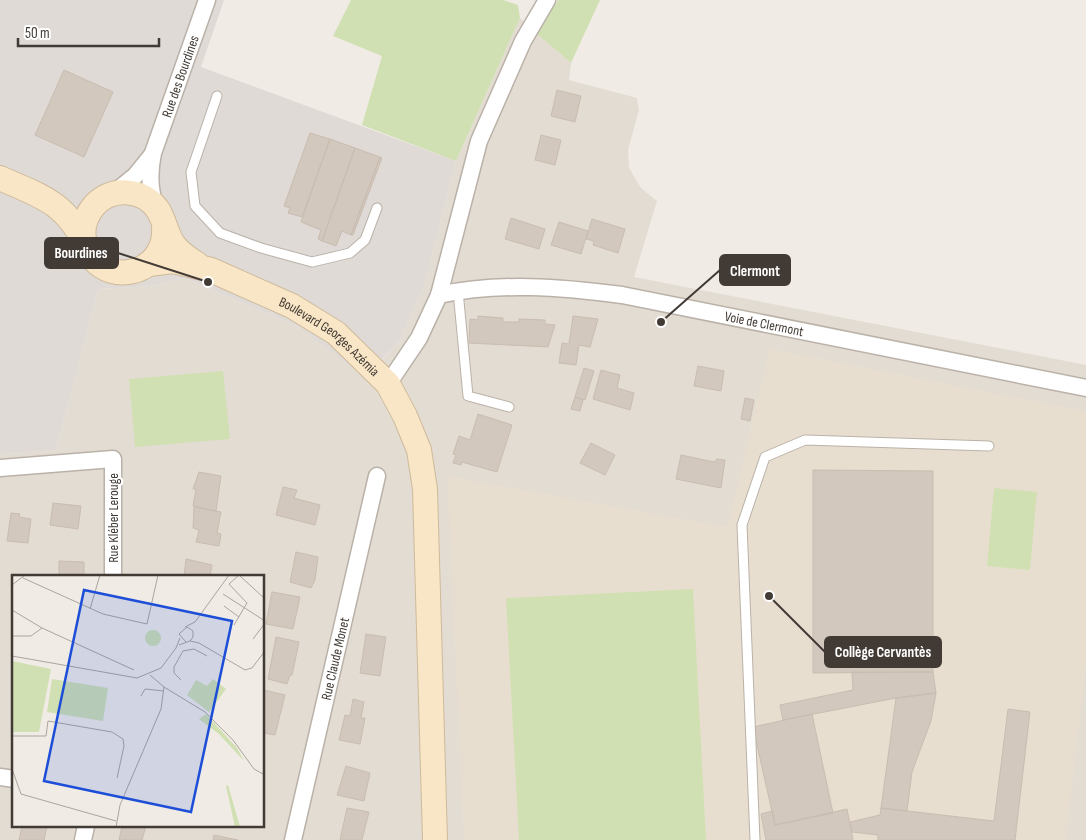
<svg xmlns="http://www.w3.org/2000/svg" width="1086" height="840" viewBox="0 0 1086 840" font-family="'Sofia Sans Condensed',sans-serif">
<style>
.residential{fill:#e3dcd3;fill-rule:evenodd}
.industrial{fill:#dfdad6}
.education{fill:#e8ded0}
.green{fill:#d1e0b2}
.building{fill:#d3c8be;stroke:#cabcb0}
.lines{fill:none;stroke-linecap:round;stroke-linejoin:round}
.lane-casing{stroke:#bab2a8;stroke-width:11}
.street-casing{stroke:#bab2a8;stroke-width:19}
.secondary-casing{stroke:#ceba9b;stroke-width:26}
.lane{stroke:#fff;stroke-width:9}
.street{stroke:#fff;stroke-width:16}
.secondary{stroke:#f8e6c7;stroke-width:24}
.labels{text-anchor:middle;stroke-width:4.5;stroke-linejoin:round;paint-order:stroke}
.street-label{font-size:14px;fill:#423b35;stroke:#fff}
.inset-road{fill:none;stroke:#aaa59f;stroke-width:1}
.view{fill:#1d4ed8;fill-opacity:0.15;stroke:#1d4ed8;stroke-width:2.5}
.inset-edge{fill:none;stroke:#423b35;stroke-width:2.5}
.leader{fill:none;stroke:#423b35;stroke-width:2}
.callout-dot{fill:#423b35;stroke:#fff;stroke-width:2}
.callout{fill:#423b35;stroke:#423b35;stroke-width:2}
.callout-label{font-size:15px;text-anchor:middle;font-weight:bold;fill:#fff}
</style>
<rect width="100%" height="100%" fill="#f0ebe5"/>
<path class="residential" d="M520,18L571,63L569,80L637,98L639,110L628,150L629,168L641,188L657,201L634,277L1086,365V840H0V454L56,450L98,289L150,286L185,278L298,327L366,377L399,341L423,288L456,161ZM14,576H264V826H14Z"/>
<path class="industrial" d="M0,0H224L201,67L456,161L423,288L399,341L365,377L298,327L185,278L150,286L98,289L56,450L0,454Z"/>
<path class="education" d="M770,349L1086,411V664L1066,840H464L447,476L727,527Z"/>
<path class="green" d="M351,0H503L518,5L520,18L456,161L362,125L382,56L333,36Z
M558,0H600L571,63L536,33Z
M223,371L230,439L135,447L129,379Z
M994,488L1037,492L1030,570L987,566Z
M693,589L706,840H519L506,598Z"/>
<path class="building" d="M64,70L113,92L84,157L35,135Z
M557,90L581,96L575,122L551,116Z
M310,133L330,139L302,217L288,213L290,208L284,206Z
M541,135L561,140L555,165L535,160Z
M330,139L355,148L322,241L318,239L321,230L301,222Z
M355,148L380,157L351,235L342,231L336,246L322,241Z
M380,157L382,158L353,235H351Z
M511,218L545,229L539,249L505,239Z
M592,219L625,229L618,253L593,245L594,241L586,239Z
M559,222L588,231L581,254L551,245Z
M478,316L503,318V322H519V319L545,320V324L555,325L548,347L469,343L470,319L478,320Z
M573,316L598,319L590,347L579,345L576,365L559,363L562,343L569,344Z
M698,366L724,371L721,391L694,386Z
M584,368L594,371L585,400L575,397Z
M601,370L620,375L617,388L634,393L630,410L593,399Z
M575,397L583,400L580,411L571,409Z
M745,398L754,400L750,421L741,419Z
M478,414L512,425L497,472L462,462L461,465L453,463L456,455L453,454L459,436L470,440Z
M591,443L615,455L605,475L580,463Z
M681,455L714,462L717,459L725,460L721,488L676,479Z
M813,470L933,471V672L813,673Z
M199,472L221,476L216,511L193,506L196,489H193Z
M283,487L297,490L294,498L320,505L315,525L276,515Z
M53,503L81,506L78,529L50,525Z
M194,507L221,512L217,533L221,534L219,546L196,542L199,530L193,528Z
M11,513L20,514L19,517L31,519L28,543L7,541Z
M296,552L318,557L315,580L311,588L290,582Z
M186,559L212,565L210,576H184Z
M59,561L84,562V576H59Z
M272,592L300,597L293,629L266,624Z
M366,634L386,637L380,676L360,673Z
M276,637L299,642L292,675H290L287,684L268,679Z
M852,672H933L936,693L896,698L783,720L780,705L853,690Z
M264,690L285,695L275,735L264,733Z
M936,693L931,721L912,772L907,811L881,808L896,698Z
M353,699L364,702L361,718H365L360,744L339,740L345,715L350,716Z
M1008,709L1030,712L1015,840H878V835L852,832L850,822L880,815L881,808L994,821Z
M812,714L833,813L775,825L753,727Z
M346,766L370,773L364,801L337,795Z
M347,808L369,812L362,840H340Z
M847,809L853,840H766L761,814L772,811L775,825Z
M22,826H50L47,827L44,840H19Z
M122,826H146L142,840H119Z
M214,835L238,840H213Z"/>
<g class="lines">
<g class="lane-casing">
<path id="lane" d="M217,96L191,172L195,206L220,233L261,248L312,262L350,253L365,240L377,208
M458,291L468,396L509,407
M755,840L742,525L765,457L805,440L989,446"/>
</g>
<g class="street-casing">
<g id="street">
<path d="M114,193L135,176L152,155"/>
<path id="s1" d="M155,206C149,188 149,172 153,153L207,0"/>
<path id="s2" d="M439,295C499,282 561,287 622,295L1086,388"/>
<path d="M388,384L419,338L439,295L479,141L523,41L547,0"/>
<path d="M0,468L113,459V576"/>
<path d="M0,777L14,779"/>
<path d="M83,840L86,826"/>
<path id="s3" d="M293,840L377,476"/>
</g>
</g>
<g class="secondary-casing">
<g id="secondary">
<path d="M0,178C42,197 64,201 86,245"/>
<path d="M164,226C168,280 94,290 84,239C82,228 86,216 93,207C110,186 143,188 158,210C165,221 166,234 174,245C180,253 189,259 197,264"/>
<path id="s4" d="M149,264L173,261L211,270L292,306L336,333L388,384L405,416L419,450L425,489L435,840"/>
</g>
</g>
<use href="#lane" class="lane"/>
<use href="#street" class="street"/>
<use href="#secondary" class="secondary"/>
</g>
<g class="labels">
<g class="street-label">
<text dy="5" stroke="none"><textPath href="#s1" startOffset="135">Rue des Bourdines</textPath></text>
<text dy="5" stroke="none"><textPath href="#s2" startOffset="329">Voie de Clermont</textPath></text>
<text dy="5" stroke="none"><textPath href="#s4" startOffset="200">Boulevard Georges Azémia</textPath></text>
<text transform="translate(113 518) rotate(-90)" y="5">Rue Kléber Lerouge</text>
<text dy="5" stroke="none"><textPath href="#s3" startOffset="186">Rue Claude Monet</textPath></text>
</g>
</g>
<g transform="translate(12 575)">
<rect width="252" height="252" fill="#f0ebe5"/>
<path d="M133 63a8 8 0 1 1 16 0a8 8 0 1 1-16 0ZM0,86L39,94L27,157H0ZM40,104L96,113L91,146L35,137ZM201,104L214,114L197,137L175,120L184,105L195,111ZM194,139L225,173L232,186L207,159L187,144ZM216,210L228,252H223L214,211Z" fill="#d1e0b2"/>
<path class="inset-road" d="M227,0L253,24M11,3L91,39L135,49L146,0M0,10L13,0M211,19L253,46M212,31L227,42M78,34L88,0M0,35L30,53L122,95M222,50L235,28L217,9L227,0M173,52L183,47L217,0M0,61H19L30,53M241,64L253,48M178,66L187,68L233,95L240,93L253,76M167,70L178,66L181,62V56L175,52L167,59L174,67M0,81L125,103L149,93L164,73L168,63M138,100L152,112L193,137L221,165L242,194L253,200M169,105L162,98V92L171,76L182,74L195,81M129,121L133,114L152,116M0,161H34L36,146L100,157L111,164L112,171L105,203M0,194L9,219L104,246M104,252L108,230L149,134L152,112"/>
<path class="view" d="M72,15L220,46L179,237L32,206Z"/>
<rect width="252" height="252" class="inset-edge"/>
</g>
<path class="leader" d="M208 282L118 253M661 322L720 270M769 596L825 652"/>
<g class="callout-dot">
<circle cx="208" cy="282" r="5"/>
<circle cx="661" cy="322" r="5"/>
<circle cx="769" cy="596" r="5"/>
</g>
<g class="callout">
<rect x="45" y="238" width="73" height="30" rx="5"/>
<rect x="720" y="255" width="70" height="30" rx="5"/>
<rect x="825" y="637" width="116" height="30" rx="5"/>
</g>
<g class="callout-label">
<text x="81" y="258">Bourdines</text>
<text x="755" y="276">Clermont</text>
<text x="883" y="657">Collège Cervantès</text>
</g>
<path d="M18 38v8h141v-8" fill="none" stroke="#423b35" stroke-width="2.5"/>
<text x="25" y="38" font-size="15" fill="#423b35" stroke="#ffffff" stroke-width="4" paint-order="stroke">50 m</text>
</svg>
